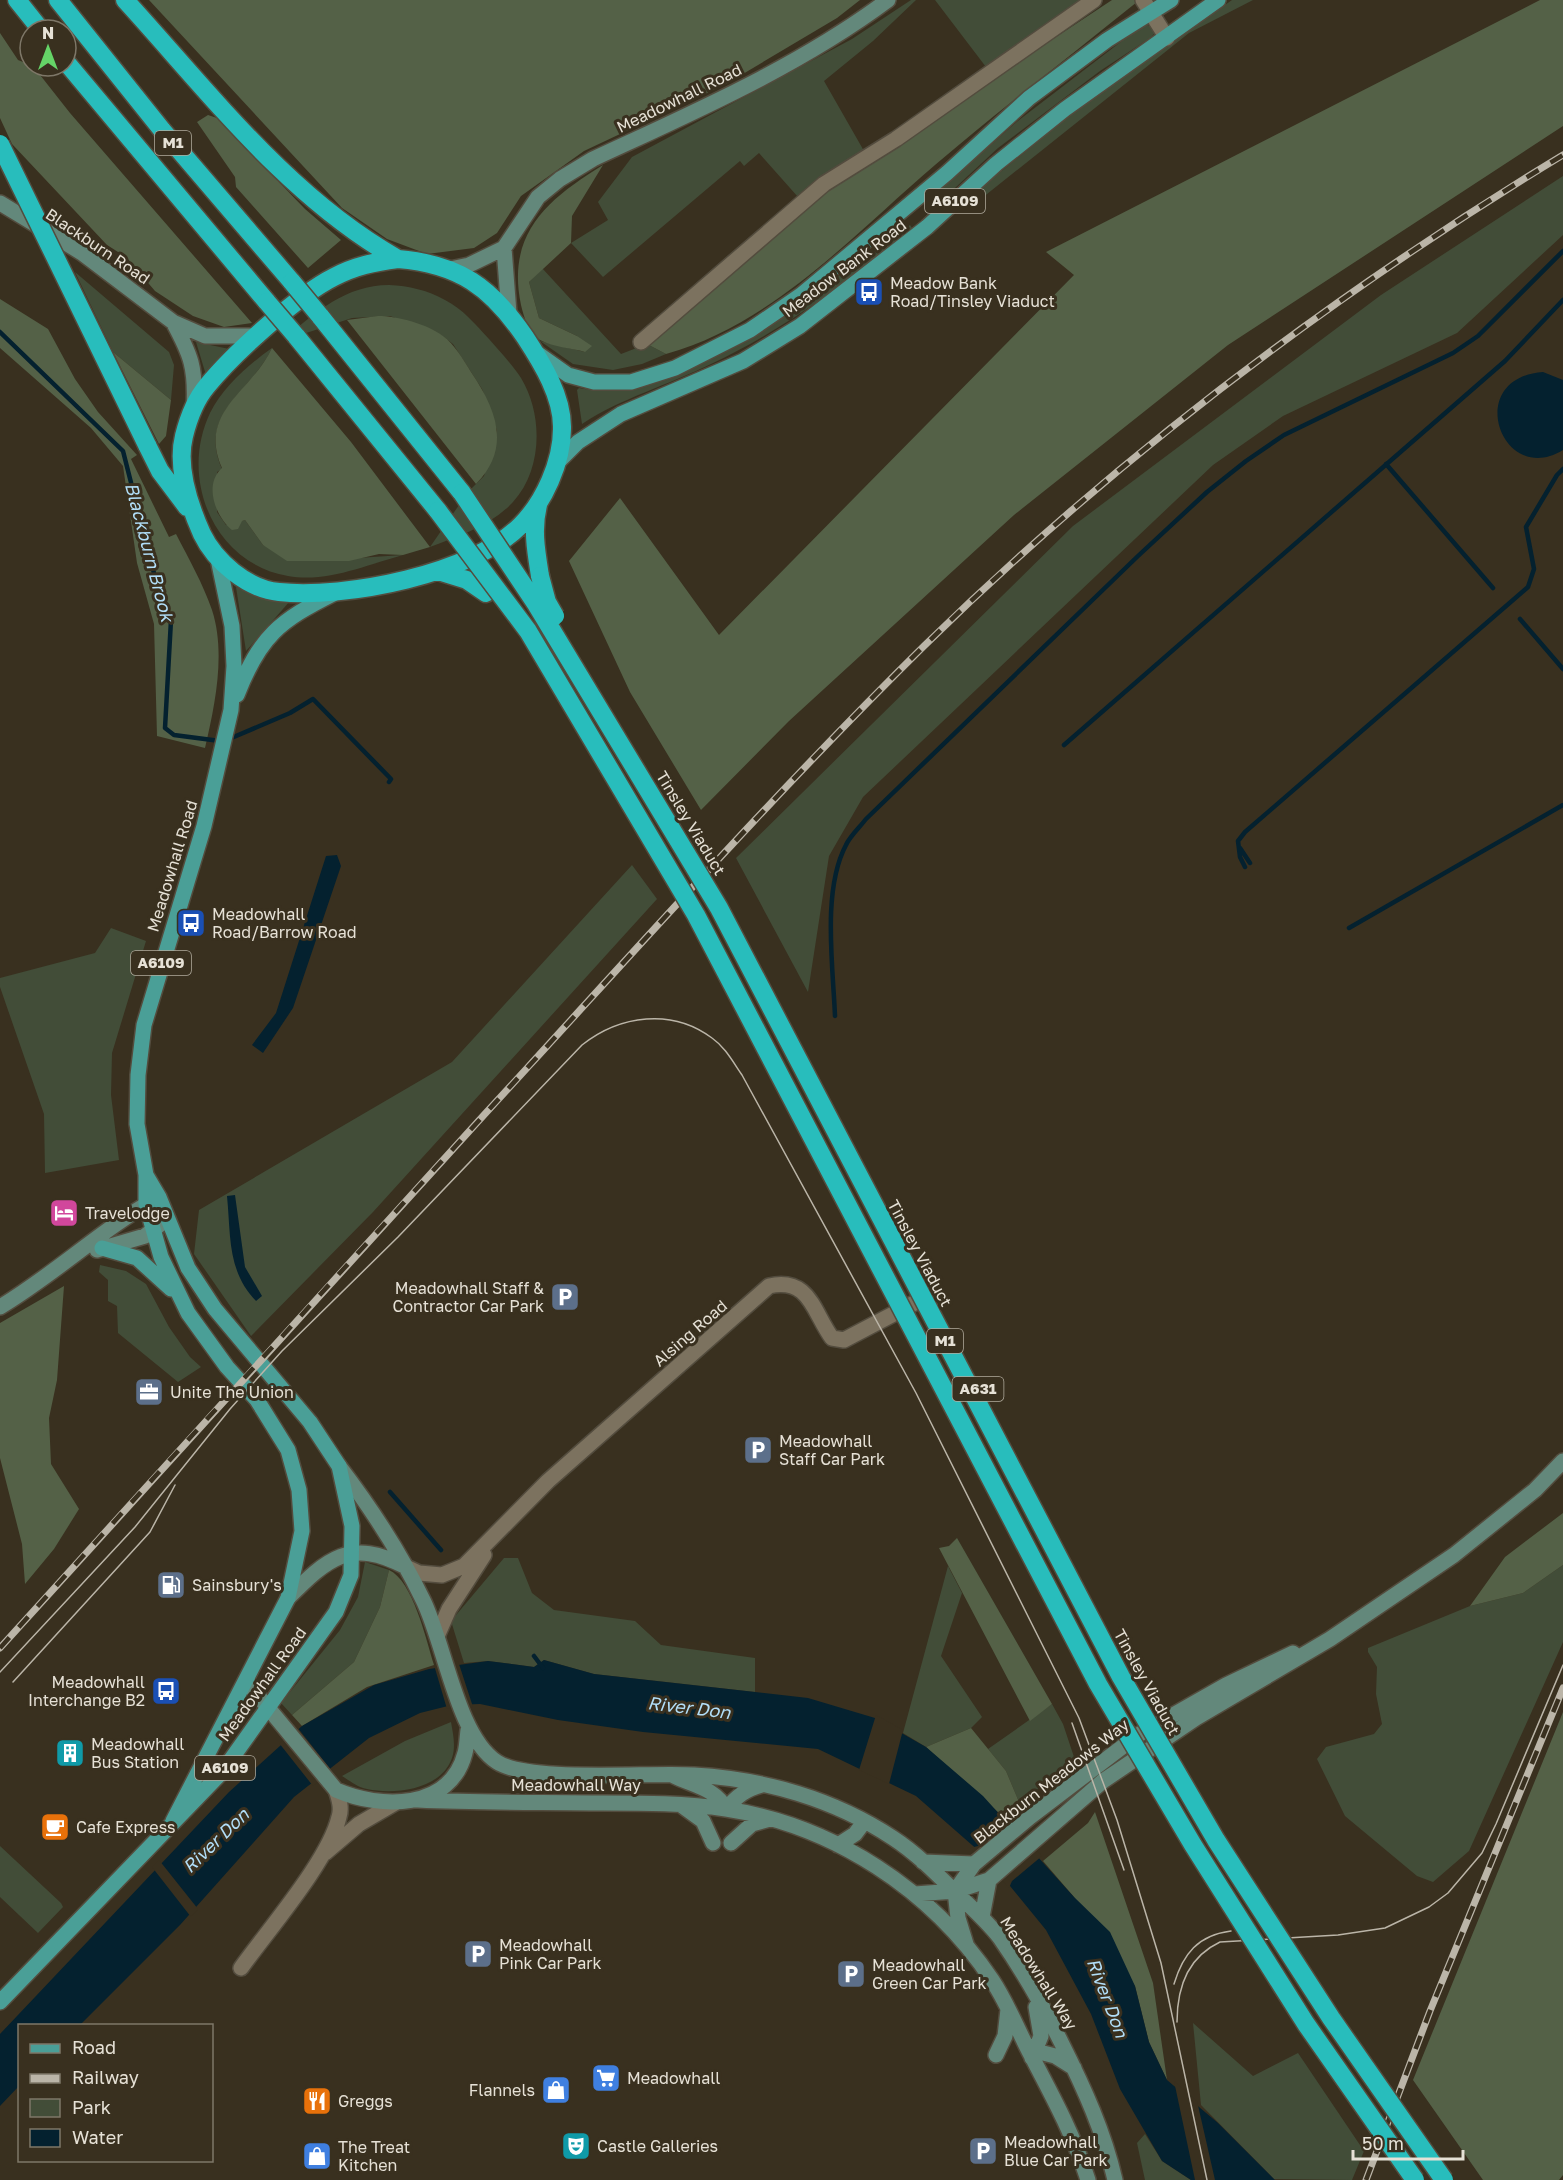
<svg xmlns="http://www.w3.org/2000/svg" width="1563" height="2180" viewBox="0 0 1563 2180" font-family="'Golos Text',sans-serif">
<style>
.green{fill:#424d38}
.forest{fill:#546147}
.water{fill:#04212f}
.pier{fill:#39301f}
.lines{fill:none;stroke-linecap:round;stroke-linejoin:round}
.stream{stroke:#04212f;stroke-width:4.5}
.street-casing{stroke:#534c3e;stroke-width:18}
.secondary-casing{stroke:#534c3e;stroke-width:18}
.primary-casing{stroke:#534c3e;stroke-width:18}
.highway-casing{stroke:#534c3e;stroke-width:21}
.street{stroke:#7c725f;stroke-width:15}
.secondary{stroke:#63887b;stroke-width:15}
.primary{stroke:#4a9f97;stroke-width:15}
.highway{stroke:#28bdbc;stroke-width:18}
.tram{stroke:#bbb5a8;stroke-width:1.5}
.rail-casing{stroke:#bbb5a8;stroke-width:7}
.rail{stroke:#39301f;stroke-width:4.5;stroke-dasharray:14;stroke-linecap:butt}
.highway-bridge-casing{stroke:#534c3e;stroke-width:21;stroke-linecap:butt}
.highway-bridge{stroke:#28bdbc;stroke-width:18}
.labels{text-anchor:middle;stroke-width:6;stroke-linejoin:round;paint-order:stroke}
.shield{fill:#39301f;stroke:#b2ac9f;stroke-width:1.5}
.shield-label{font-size:15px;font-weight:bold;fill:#e6e1d6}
.street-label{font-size:16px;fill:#e6e1d6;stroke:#39301f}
.poi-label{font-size:16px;fill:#e6e1d6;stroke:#39301f;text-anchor:start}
.water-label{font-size:18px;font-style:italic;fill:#b1def8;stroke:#39301f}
</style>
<rect width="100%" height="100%" fill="#39301f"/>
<path class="green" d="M911,0H916L873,41L824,81L864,151L798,197L759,153L744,166L740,161L603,277L571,243L608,220L598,202L632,157L852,39Z
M935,0H1084L986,67Z
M1232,0H1253L1189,33L967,210L970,201L987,183L1071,114Z
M1144,24L1153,27L1155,33L1150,38L1100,71L998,148L941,201L933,195L1019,120Z
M1563,176V235L1457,333L1283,416L1213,465L863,797L829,856L808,992L736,858L1073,526L1381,295Z
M910,225L912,228C850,281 785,329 711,364C669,385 621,398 582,424L577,390L579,388C666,404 772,324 840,275C864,258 888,244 910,225Z
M542,268L621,354L647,344L666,354L642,364L613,370L573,364L540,341L585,352L577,336L539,318L529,282Z
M75,272L169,352L174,365L171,400L113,352Z
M389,285C409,286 427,290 445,300C463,309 476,325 489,339C500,352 512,364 521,378C543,414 543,469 513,502C492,525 459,536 430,547L468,492L484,476L497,430L482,389L453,344L441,335L390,316L352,318L291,338H285C316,312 346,285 389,285Z
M196,342L234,350L206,375Z
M272,348C252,392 197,412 222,469L217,472V512L226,525L245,520L263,545L312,561L403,555C366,565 327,583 288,576C213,563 179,478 210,413C223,387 248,365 272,348Z
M236,587L262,597L290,601L246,651Z
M632,865L657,899L373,1212L251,1336L194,1254L199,1210L452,1062Z
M111,928L146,941L112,1053L111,1095L119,1160L45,1173L44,1114L0,987V978L95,953Z
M100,1265L126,1271L146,1284L169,1327L190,1357L201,1367L178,1382L118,1333L117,1306L108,1301V1280L99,1272Z
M504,1558H518L532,1593L554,1610L635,1621L661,1645L755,1658V1692L594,1674L544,1660L534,1667L488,1661L464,1663L451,1621Z
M365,1562L389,1570L380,1607L354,1662L292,1715L281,1703L340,1630L358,1597Z
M1563,1565V1642L1469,1851L1433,1882L1417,1876L1345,1816L1317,1759L1326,1747L1374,1734L1382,1724L1376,1694L1377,1667L1368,1652V1648L1470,1606L1523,1593Z
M948,1566L962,1593L941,1656L982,1717L971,1728L926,1747L903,1733Z
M1052,1704L1063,1724L1076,1763L1019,1802L1006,1771L988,1749Z
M451,1722C453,1734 456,1746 452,1758C441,1790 394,1795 367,1789C357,1787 350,1781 342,1776L405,1741Z
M0,1846L61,1903L63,1907L38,1933L0,1897Z
M1193,2023L1253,2076L1298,2053L1364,2151L1352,2180L1274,2179L1201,2105Z
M1145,2134L1162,2161L1191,2180H1145L1137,2143Z"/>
<path class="forest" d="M149,0H860L837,18L726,84L584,151L521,196L497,233L474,248L427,254L387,239L342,208Z
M1112,0H1135L1137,2C1070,56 1001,109 935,165C853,235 773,324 666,354L647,344L804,204Z
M1540,0H1563V126L1228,345L1014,515L789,721L701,810L630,692L569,561L620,498L719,635L1074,275L1046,252Z
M0,33L18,60L33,66L70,113L252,323L224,327L193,316L155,291L126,257L107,245L12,144L0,118Z
M208,115L217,118L305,209L341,240L308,268L236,187L235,177L197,122Z
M603,165L572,216L571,243L529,282L539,318L577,336L592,346L585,352C572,348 552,347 540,340C528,333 524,317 521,305C506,233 548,199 603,165Z
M0,299L48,329L75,379L98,412L137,455L131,459L169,537L176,534C189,559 203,584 212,610C226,653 215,705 205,748L157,736L154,624L137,563L123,466L91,428L0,348Z
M378,316C398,316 427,324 443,336C455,345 463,359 471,372C496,409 512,447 476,484L347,320Z
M272,348L351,442L430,547L403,555L379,554L349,561H287L263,545L245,520L242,521L238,529L232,530C216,517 203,485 222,468C197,411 252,392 272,348Z
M113,352L171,400L166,436L159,444Z
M64,1286L57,1380L49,1418L51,1464L79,1509L54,1549L25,1584L22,1544L0,1458V1323Z
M1563,1513V1565L1523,1593L1470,1606L1505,1557Z
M957,1538L1052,1704L1030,1721L939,1548L949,1546Z
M389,1570C413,1581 426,1639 434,1665L367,1687L302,1726L292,1715L354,1662L380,1607Z
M1563,1712V2175L1559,2180H1483L1413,2080Z
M971,1728L1006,1771L1019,1802L999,1813L926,1747Z
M1095,1812L1153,1983L1167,2080L1149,2042L1135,1986L1074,1897L1043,1861L1088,1823Z"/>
<path class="water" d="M1543,372L1563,380V450C1502,488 1462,378 1543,372Z
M337,855L341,866L293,1008L263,1053L252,1045L276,1013L326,856Z
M235,1195L245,1267L262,1296L256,1301C227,1271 231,1236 227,1196Z
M544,1660L594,1674L808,1698L875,1718L926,1747L983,1796L1074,1897L1110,1932L1135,1986L1149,2042L1167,2080L1218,2123L1275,2180H1191L1162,2161L1120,2089L1091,2014L1046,1930L988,1859L916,1796L818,1749L643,1732L558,1720L480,1704L452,1705L420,1713L369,1738L294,1797L180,1925L80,2025L20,2026L19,2086L0,2106V2034L229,1792L302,1726L374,1685L429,1669L488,1661L534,1667Z"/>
<path class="pier" d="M458,1661L473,1707L447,1709L434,1665Z
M876,1715L903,1730L889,1784L859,1770Z
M297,1727L332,1771L313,1786L279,1743Z
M1011,1822L1042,1856L1012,1881L1009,1888L970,1848L982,1845Z
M159,1860L198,1909L191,1917L152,1867Z
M1174,2081L1197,2101L1215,2180H1195Z"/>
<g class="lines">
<path class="stream" d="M0,332L123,451L160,597L171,620L165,728L174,735L220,741
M1386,464L1493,588
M1520,619L1563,669
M229,739L290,713L313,699L391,779L389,782
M1064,745L1505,361L1563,300
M1240,848L1250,863
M1245,867L1240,857L1238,841L1245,832L1528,587L1534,569L1526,527L1557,475L1563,469
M1349,928L1563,805
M835,1016C833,966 822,890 846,845C850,836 860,827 866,819L1138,556L1207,492L1246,461L1284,435L1453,353L1478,336L1563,251
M390,1492L441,1550
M534,1656L543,1668"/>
<g class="street-casing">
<path id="street" d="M1143,0L1167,38
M641,342L824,184L896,139L1094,0
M406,1567L419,1573L442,1575L464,1566L548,1481L769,1286C810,1277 813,1312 832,1338L844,1340L922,1299
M438,1634L449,1609L484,1555
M325,1853L359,1824L395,1803
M241,1968C268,1930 329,1860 339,1817C342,1808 339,1799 336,1790"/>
</g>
<g class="secondary-casing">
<path id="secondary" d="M0,203L82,253L173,322L205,336H258
M504,248L509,313
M450,269L469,265L504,248L538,197L560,179L593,159C694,112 798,67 888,0
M173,322C191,355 196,368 194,407
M97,1250L145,1236L167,1219
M0,1307C55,1274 101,1230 157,1198
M339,1466C371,1508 400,1552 423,1600C445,1644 457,1736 497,1762C529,1783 650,1772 694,1775C764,1779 834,1799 893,1838C916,1853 936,1873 955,1892C970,1906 987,1921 1000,1938C1023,1971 1044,2008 1062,2044C1084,2088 1104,2132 1115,2180
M288,1598C327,1559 350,1537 406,1567
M246,1681L336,1790C380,1809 450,1811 465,1753C467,1746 467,1737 468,1730
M674,1776C694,1786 715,1788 726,1809
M418,1800C480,1803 541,1802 603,1803C644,1803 685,1803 726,1809C833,1825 932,1890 992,1980C1008,2004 1018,2031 1032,2057C1053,2097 1074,2136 1088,2180
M681,1805L703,1821L713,1843
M726,1809C737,1796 746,1789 762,1785
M731,1843L752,1824L770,1819
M838,1845L855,1834L864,1822
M923,1862L974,1864
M955,1891L974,1864L1030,1817L1138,1735L1226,1685L1293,1653
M955,1891L958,1918L966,1944
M915,1894L955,1891L989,1880L1103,1781L1196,1718L1330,1639L1454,1555L1535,1490L1563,1461
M982,1917L989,1880
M1028,2049L1055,2056L1074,2068
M996,2055L1005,2036L1008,2009
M1032,2058L1041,2036L1036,2007"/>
</g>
<g class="primary-casing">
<path id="primary" d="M537,353L568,375L594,382H631L675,368L750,330L801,295L947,173L1029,98L1107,40L1171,0
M556,464L578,442L621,414L743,361L800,326L927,227L996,164L1065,109L1218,0
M237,695C260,636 279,621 335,593
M102,1248L137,1258L171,1289
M173,1821L288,1598L302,1531L299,1490L288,1450L257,1400L227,1367L188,1313L161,1257L146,1204V1175L137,1124L138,1075L144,1025L204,826L231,710L234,666L232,626L218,559
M0,2002L222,1772L336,1612L351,1575L352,1526L339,1466L310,1422L215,1309L188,1268L159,1197L146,1175"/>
</g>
<g class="highway-casing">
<path id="highway" d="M17,0L41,30
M58,0L162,130L292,282
M125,0C209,92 288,197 398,259
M66,62L267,302
M398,259C459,264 491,287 525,337C542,363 563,397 562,429C562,462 544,502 521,525C473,574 345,599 279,592C247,589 215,561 202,534C189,505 176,468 184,436C188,420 196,399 207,386C233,354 298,295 334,277C355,266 374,262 398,259Z
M320,316L462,493
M296,336L438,511
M147,445L160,471L187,507
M538,505C532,529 536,551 540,576
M438,571L467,580L486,593"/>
</g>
<use href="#street" class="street"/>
<use href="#secondary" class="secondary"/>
<use href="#primary" class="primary"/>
<use href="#highway" class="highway"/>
<path class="tram" d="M0,1672L135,1527L230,1409L282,1351L398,1237L582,1045C620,1015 672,1008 712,1038C725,1047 733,1062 742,1075L916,1393L1079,1718L1117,1820L1161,1963L1207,2180
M13,1682L150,1532L175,1485
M1072,1723L1124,1870
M1174,1984C1183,1954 1198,1935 1231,1931
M1177,2022C1177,1988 1188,1957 1220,1942L1338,1935L1385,1928L1429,1907L1448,1893L1482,1853L1496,1824L1563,1665"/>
<g class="rail-casing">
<path id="rail" d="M0,1648C175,1454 351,1260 528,1067C658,925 787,781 924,646C1116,458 1334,294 1563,155
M1366,2180L1430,2011L1563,1688"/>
</g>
<use href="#rail" class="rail"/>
<g class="highway-bridge-casing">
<path id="highway-bridge" d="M0,144L147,445
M292,282L320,316
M267,302L296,336
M462,493L536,604L719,908L1121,1677L1216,1840L1331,2018L1444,2180
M438,511L528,631L696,915L1098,1684L1193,1845L1306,2024L1415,2180
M540,576L547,602L555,616"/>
</g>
<use href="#highway-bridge" class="highway-bridge"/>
</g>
<defs>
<g id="bus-square" transform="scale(1.5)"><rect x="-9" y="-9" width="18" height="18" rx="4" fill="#1a4fb4" stroke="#39301f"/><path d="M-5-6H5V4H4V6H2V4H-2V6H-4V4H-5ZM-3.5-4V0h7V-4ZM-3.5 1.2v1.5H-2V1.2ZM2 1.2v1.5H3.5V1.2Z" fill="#fff"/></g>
<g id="hotel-square" transform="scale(1.5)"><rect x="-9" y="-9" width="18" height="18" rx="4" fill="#d1479c" stroke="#39301f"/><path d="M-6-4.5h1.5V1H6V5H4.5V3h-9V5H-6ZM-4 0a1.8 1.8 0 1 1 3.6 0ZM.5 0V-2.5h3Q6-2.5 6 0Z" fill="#fff"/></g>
<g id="parking-square" transform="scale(1.5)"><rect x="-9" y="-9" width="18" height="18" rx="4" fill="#5c6f8a" stroke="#39301f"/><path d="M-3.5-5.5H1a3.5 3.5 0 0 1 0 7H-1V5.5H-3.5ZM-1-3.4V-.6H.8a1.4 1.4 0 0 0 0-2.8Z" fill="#fff"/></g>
<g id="office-square" transform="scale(1.5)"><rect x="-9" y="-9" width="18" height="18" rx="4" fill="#5c6f8a" stroke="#39301f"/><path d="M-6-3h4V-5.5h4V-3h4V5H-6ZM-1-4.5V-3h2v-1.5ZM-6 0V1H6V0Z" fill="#fff"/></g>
<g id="fuel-square" transform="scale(1.5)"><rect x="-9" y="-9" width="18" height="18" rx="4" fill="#5c6f8a" stroke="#39301f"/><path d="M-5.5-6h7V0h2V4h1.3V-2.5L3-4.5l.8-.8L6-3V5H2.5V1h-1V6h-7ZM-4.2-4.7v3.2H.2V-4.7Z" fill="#fff"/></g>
<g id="building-square" transform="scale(1.5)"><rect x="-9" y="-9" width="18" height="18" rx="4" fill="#0f9aa8" stroke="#39301f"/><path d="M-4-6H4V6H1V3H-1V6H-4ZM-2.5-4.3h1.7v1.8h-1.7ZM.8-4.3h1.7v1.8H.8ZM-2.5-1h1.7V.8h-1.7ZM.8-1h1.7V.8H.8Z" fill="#fff"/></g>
<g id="cafe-square" transform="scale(1.5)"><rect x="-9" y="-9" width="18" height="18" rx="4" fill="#e8710a" stroke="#39301f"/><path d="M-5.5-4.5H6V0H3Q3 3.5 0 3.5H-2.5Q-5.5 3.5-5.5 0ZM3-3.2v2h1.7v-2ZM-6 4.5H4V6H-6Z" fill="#fff"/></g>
<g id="supermarket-square" transform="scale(1.5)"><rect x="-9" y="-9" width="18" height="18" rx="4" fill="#3f7fe0" stroke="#39301f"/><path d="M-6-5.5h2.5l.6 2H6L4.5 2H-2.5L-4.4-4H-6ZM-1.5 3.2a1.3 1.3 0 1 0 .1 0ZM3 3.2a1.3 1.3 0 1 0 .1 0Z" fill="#fff"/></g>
<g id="shop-square" transform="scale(1.5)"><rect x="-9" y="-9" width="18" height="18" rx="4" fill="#3f7fe0" stroke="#39301f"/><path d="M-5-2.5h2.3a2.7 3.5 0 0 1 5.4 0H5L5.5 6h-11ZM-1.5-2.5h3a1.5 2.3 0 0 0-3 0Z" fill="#fff"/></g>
<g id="restaurant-square" transform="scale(1.5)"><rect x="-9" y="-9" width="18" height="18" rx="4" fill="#e8710a" stroke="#39301f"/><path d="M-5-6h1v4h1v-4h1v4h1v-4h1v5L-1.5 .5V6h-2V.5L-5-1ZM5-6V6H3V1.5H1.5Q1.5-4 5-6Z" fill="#fff"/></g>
<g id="theatre-square" transform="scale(1.5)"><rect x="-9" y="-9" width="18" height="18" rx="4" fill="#0f9aa8" stroke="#39301f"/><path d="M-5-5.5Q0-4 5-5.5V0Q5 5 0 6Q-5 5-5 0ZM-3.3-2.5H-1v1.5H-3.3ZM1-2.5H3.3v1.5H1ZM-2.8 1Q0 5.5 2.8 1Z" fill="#fff"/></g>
</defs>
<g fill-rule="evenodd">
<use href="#bus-square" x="869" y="292"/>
<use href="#bus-square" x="191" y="923"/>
<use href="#hotel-square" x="64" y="1213"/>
<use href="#parking-square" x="565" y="1297"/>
<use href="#office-square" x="149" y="1392"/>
<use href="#parking-square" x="758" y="1450"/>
<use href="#fuel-square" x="171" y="1585"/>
<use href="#bus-square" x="166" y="1691"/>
<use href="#building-square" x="70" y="1753"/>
<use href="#cafe-square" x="55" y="1827"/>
<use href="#parking-square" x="478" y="1954"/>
<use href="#parking-square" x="851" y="1974"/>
<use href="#supermarket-square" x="606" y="2078"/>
<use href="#shop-square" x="556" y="2090"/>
<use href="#restaurant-square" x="317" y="2101"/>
<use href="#theatre-square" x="576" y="2146"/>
<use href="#parking-square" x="983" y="2151"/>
<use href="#shop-square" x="317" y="2156"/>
</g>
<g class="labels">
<g class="shield">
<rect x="155" y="131" width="36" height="24" rx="4.5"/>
<rect x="925" y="189" width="60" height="24" rx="4.5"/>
<rect x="131" y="951" width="60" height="24" rx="4.5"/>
<rect x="927" y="1329" width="36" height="24" rx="4.5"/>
<rect x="952.5" y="1377" width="51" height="24" rx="4.5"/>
<rect x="195" y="1756" width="60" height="24" rx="4.5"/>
</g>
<g class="shield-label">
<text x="173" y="148">M1</text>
<text x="955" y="206">A6109</text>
<text x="161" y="968">A6109</text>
<text x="945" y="1346">M1</text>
<text x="978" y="1394">A631</text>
<text x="225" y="1773">A6109</text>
</g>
<g class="street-label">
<text transform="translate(679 98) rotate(-26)" y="6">Meadowhall Road</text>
<text transform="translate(98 246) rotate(34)" y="6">Blackburn Road</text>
<text transform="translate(844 268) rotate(-37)" y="6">Meadow Bank Road</text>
<text transform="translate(691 823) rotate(59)" y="6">Tinsley Viaduct</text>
<text transform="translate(172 866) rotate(-73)" y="6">Meadowhall Road</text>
<text transform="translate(920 1253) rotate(62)" y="6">Tinsley Viaduct</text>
<text transform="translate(690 1333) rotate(-41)" y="6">Alsing Road</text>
<text transform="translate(1147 1682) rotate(61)" y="6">Tinsley Viaduct</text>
<text transform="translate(262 1684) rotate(-54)" y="6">Meadowhall Road</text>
<text transform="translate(1051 1781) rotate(-38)" y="6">Blackburn Meadows Way</text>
<text x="576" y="1791">Meadowhall Way</text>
<text transform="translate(1039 1973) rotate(58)" y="6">Meadowhall Way</text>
</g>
<g class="poi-label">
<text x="890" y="289">Meadow Bank<tspan x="890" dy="18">Road/Tinsley Viaduct</tspan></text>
<text x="212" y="920">Meadowhall<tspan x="212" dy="18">Road/Barrow Road</tspan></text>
<text x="85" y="1219">Travelodge</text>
<text x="544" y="1294" text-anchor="end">Meadowhall Staff &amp;<tspan x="544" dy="18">Contractor Car Park</tspan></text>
<text x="170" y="1398">Unite The Union</text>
<text x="779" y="1447">Meadowhall<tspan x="779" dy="18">Staff Car Park</tspan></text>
<text x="192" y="1591">Sainsbury's</text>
<text x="145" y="1688" text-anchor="end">Meadowhall<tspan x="145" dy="18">Interchange B2</tspan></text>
<text x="91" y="1750">Meadowhall<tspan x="91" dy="18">Bus Station</tspan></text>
<text x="76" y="1833">Cafe Express</text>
<text x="499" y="1951">Meadowhall<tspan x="499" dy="18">Pink Car Park</tspan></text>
<text x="872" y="1971">Meadowhall<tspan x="872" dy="18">Green Car Park</tspan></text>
<text x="627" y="2084">Meadowhall</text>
<text x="535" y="2096" text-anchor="end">Flannels</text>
<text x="338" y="2107">Greggs</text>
<text x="1004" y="2148">Meadowhall<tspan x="1004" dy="18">Blue Car Park</tspan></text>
<text x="597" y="2152">Castle Galleries</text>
<text x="338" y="2153">The Treat<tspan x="338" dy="18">Kitchen</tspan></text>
</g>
<g class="water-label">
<text transform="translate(149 552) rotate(75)" y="6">Blackburn Brook</text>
<text transform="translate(689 1708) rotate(7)" y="6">River Don</text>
<text transform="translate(216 1841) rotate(-44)" y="6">River Don</text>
<text transform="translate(1107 1998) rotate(69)" y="6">River Don</text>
</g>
</g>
<rect x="18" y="2024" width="195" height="138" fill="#39301f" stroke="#7e7768" stroke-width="1.5"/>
<rect x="30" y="2044" width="30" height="9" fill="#4a9f97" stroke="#7e7768" stroke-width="1.5"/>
<text x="72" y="2054" font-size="18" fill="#e6e1d6">Road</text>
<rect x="30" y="2074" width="30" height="9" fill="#bbb5a8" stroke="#7e7768" stroke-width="1.5"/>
<text x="72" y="2084" font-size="18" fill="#e6e1d6">Railway</text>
<rect x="30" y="2099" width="30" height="18" fill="#424d38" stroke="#7e7768" stroke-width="1.5"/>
<text x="72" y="2114" font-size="18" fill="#e6e1d6">Park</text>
<rect x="30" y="2129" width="30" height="18" fill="#04212f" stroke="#7e7768" stroke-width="1.5"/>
<text x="72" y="2144" font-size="18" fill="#e6e1d6">Water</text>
<g transform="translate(48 48)"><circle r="28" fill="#39301f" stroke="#7e7768" stroke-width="1.5"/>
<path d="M0-4.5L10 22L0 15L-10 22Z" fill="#65d467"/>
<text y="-9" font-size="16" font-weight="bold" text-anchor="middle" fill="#e6e1d6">N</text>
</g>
<path d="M1353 2150v9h110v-9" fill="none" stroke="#e6e1d6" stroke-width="3"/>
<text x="1362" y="2150" font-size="18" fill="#e6e1d6" stroke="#39301f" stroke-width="4.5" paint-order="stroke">50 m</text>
</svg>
